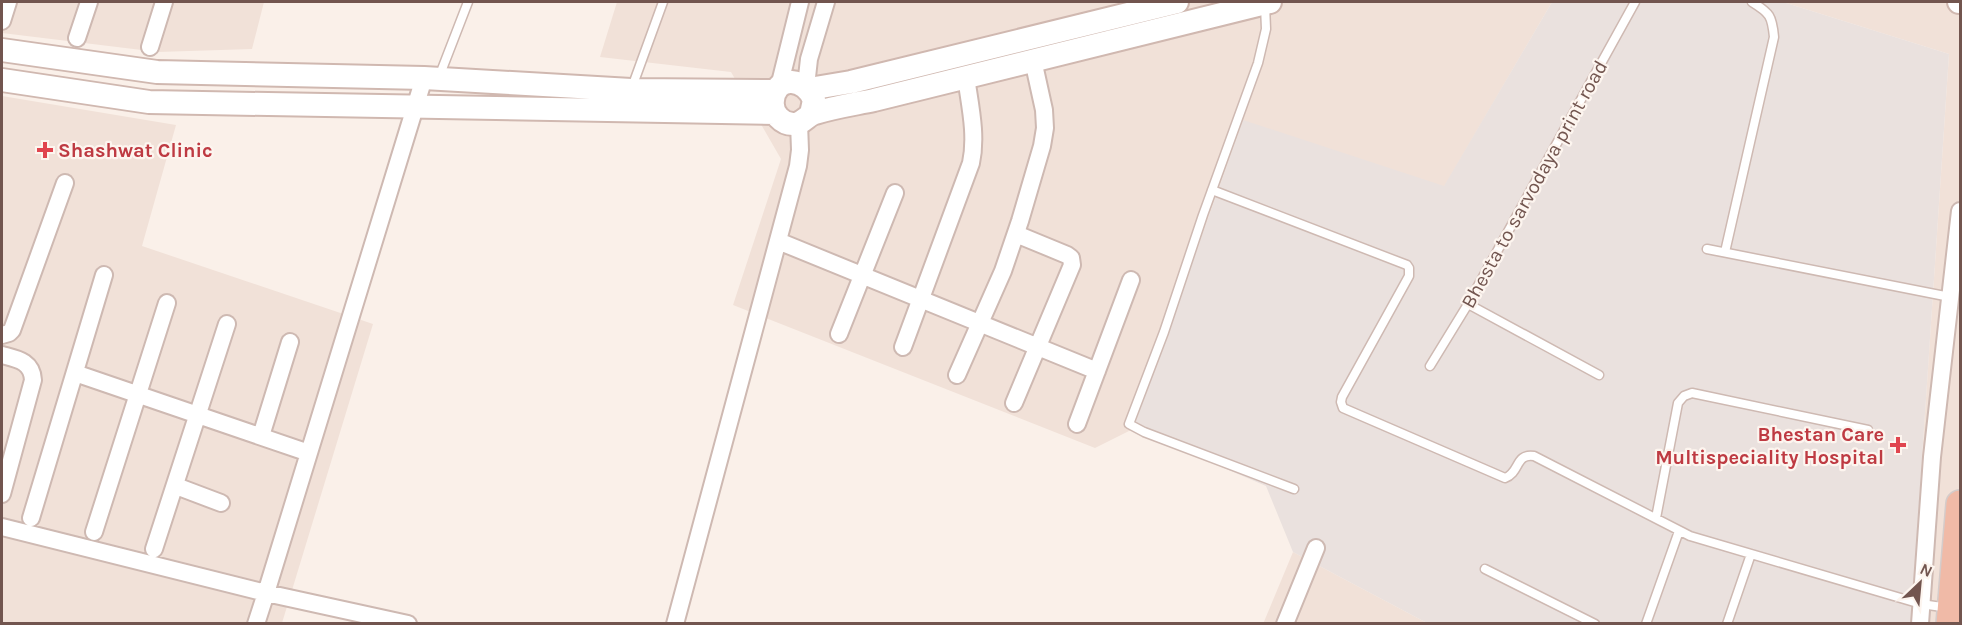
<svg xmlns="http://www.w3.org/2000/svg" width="1962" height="625" viewBox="0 0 1962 625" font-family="Karla,sans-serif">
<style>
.residential{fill:#f1e1d8}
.industrial{fill:#eae1de}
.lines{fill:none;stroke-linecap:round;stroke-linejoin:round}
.service-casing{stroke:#ceb9b2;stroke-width:11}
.minor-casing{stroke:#ceb9b2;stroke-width:20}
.secondary-casing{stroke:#d0b8b0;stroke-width:26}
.trunk-casing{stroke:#d5ccca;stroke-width:30}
.service{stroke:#fff;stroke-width:8}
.minor{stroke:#fff;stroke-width:16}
.secondary{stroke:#fff;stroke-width:22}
.trunk{stroke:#f0baa7;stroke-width:27}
.health-dot{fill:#e0444e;stroke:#fdf5ef;stroke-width:2}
.labels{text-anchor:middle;stroke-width:4.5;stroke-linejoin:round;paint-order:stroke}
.health-label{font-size:20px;font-weight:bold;fill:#be3a42;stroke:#fdf5ef;text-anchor:start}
.street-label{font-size:20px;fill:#72554f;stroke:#fdf5ef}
</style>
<rect width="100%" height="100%" fill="#faf0e9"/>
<path class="residential" d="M2,2H264L252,49L158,52L2,33Z
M617,2H1552L1444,187L1243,121L1133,429L1095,448L733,305L781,159L731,72L600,57Z
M1783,2H1960V623H1911L1949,54Z
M2,96L176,125L142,246L373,324L282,623H2Z
M1293,552L1427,623L1263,624Z"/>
<path class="industrial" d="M1552,2H1783L1949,54L1911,623H1427L1293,552L1266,486L1133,429L1243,120L1444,186Z"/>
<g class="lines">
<g class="service-casing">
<path id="service" d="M1265,5L1266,29L1258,63L1203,215L1164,332L1129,424L1144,432L1294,489
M439,77L468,2
M631,90L663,2
M1212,190L1407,265L1409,268V276L1342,397L1341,402L1343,408L1505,478C1520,473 1515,453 1534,456L1690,536L1921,604L1949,608
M1707,249L1950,297
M1725,252L1774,37C1772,16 1770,13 1752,2
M1468,304L1599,375
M1430,366L1468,304L1635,2
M1656,518L1678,403L1684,396L1692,393L1868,430
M1485,569L1595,624
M1646,624L1679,531
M1727,624L1751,554"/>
</g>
<g class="minor-casing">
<path id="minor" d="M2,21L8,2
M77,38L89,2
M150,47L164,2
M806,86L809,59L826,2
M779,87L800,2
M778,241L1097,371
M839,334L895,193
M2,335L9,333L12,330L65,183
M903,347L971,163C977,135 970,106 966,77
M2,355C17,359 32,361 33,380L2,494
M75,373L309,453
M957,375L1003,271L1020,221L1042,146L1045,128L1044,110L1033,60
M1014,403L1072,265L1071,258L1067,255L1016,234
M1077,424L1131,280
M261,436L290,342
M176,486L221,503
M31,518L104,275
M2,527L266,593L256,624
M94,532L167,303
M154,549L227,324
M408,624L266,593L424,78
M675,624L798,166L800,150L799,123
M1285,624L1316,548
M1920,624L1932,457L1960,211"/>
</g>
<g class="secondary-casing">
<path id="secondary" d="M1959,2H1960
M2,50L157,72L424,78L631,90L776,91
M2,80L149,102L775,113
M809,89L851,82L1177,2
M811,114L814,100C806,78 776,74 773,100C771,113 782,125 795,124C804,123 807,115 815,113C834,107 855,104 874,100L1270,2"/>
</g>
<g class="trunk-casing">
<path id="trunk" d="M1950,624L1960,504"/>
</g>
<use href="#service" class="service"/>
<use href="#minor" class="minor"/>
<use href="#secondary" class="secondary"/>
<use href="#trunk" class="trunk"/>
</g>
<g class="health-dot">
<path d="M42 141h6v6h6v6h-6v6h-6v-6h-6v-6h6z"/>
<path d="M1895 436h6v6h6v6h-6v6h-6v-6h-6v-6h6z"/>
</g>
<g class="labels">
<g class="health-label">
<text x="58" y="157">Shashwat Clinic</text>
<text x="1884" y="441" text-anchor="end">Bhestan Care<tspan x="1884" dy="23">Multispeciality Hospital</tspan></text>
</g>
<g class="street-label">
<text transform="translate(1534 184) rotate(-61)" y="7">Bhesta to sarvodaya print road</text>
</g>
</g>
<rect width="1962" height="625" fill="none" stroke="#72554f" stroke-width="6"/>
<g transform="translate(1920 583) rotate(26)" stroke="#fdf5ef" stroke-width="4.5" paint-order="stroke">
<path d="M0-4.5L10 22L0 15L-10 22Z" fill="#72554f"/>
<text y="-9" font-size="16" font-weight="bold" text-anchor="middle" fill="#72554f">N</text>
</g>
</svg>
